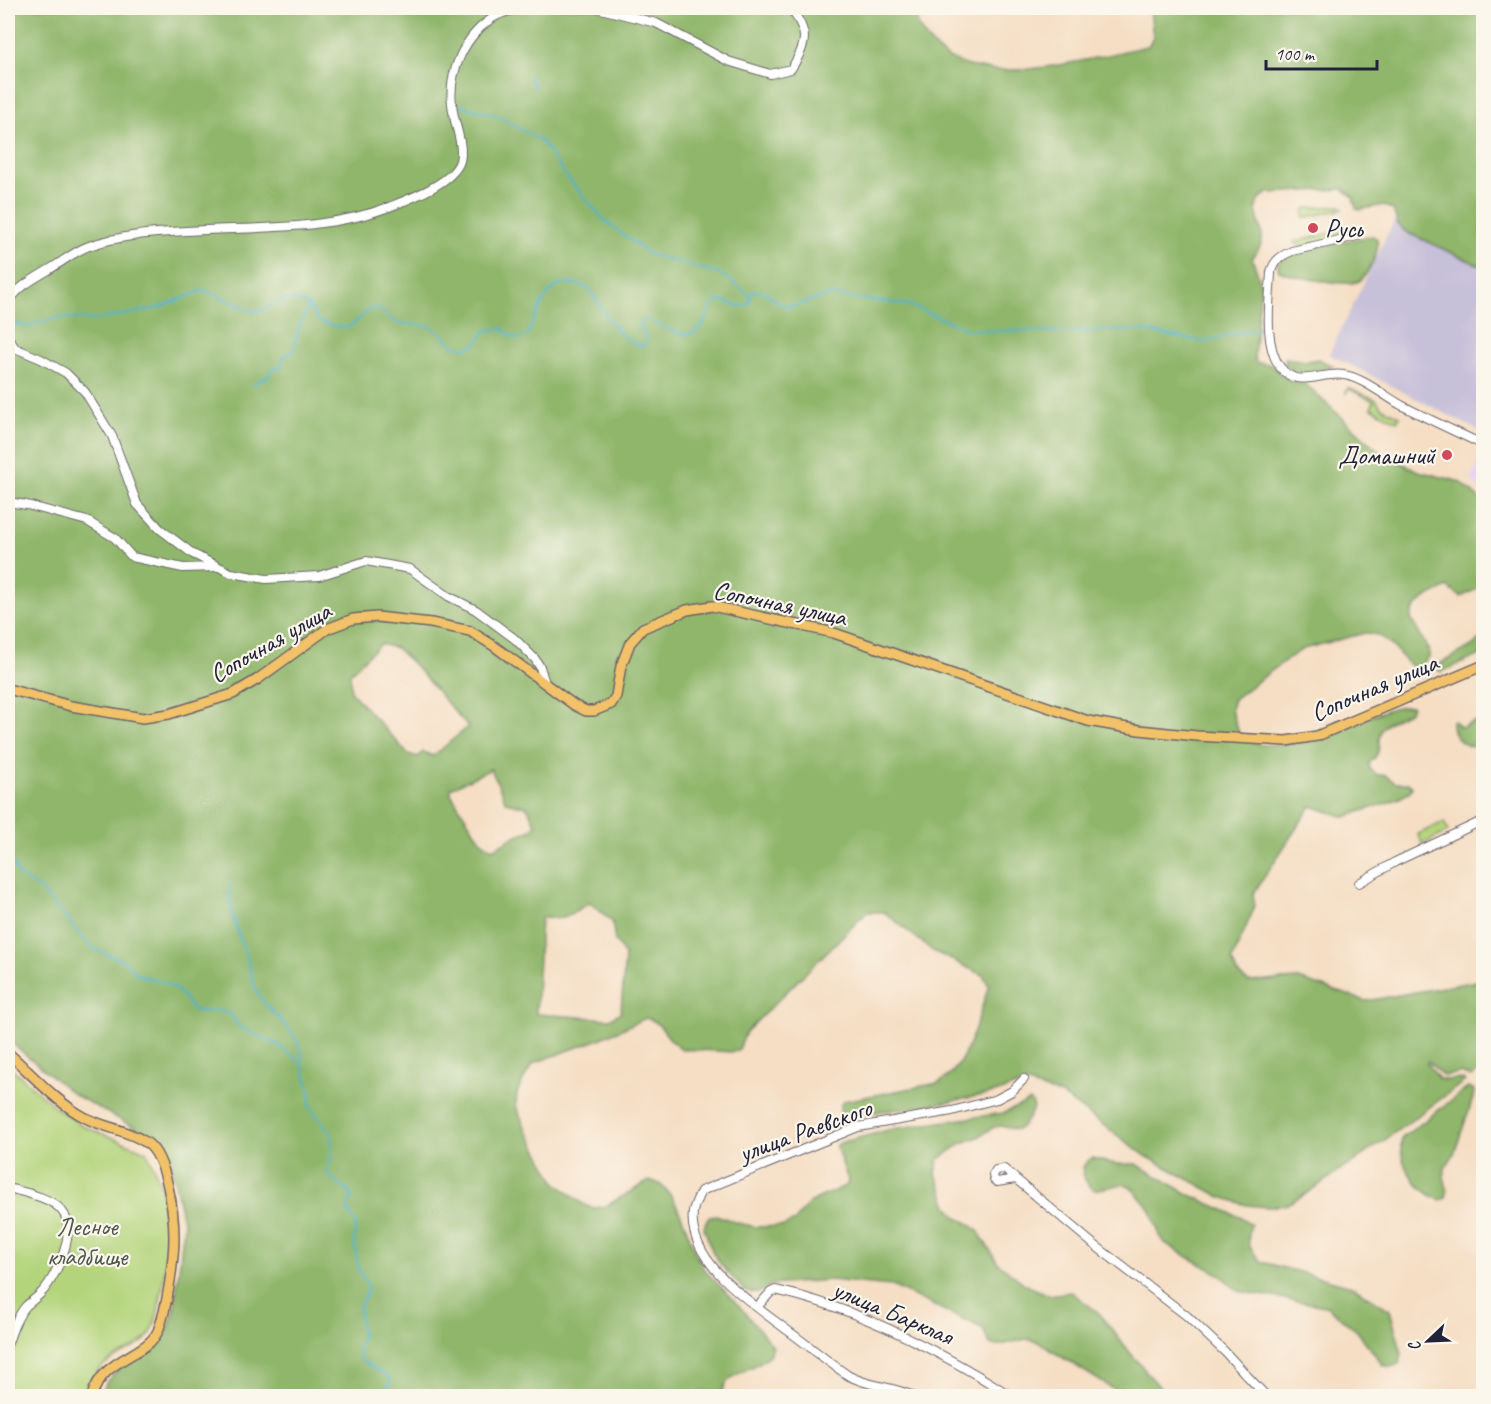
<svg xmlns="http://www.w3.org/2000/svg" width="1491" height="1404" viewBox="0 0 1491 1404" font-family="Caveat,sans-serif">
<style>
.built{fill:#e5d3f1}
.industrial{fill:#c7c0d9}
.green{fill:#b4d47b;stroke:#6b7b5b;stroke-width:1.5}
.forest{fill:#8fb66b;stroke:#586c53;stroke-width:1.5;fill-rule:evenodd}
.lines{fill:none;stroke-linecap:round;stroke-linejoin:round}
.stream{stroke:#50b4ce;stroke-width:2}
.minor-casing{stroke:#6c646b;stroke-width:10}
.major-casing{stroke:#6c646b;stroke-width:12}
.minor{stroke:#fff;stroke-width:8}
.major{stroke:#f2c26a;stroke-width:9}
.poi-dot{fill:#d1495b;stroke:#fbf7ec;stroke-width:2}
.labels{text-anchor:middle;stroke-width:4.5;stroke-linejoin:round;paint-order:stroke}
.poi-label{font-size:26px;fill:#22223b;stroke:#fbf7ec;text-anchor:start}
.street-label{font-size:26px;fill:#22223b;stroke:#fbf7ec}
.park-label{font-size:26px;fill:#4e574e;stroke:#fbf7ec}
</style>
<rect width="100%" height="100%" fill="#fbf7ec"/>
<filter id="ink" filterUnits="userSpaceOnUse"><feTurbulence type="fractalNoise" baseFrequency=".0167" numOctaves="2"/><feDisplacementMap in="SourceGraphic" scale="12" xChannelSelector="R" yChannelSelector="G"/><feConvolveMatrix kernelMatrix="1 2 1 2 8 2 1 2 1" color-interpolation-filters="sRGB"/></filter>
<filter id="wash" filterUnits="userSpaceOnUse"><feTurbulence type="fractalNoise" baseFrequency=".008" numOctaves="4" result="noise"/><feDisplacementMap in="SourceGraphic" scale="24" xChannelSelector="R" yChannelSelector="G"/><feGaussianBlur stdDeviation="1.35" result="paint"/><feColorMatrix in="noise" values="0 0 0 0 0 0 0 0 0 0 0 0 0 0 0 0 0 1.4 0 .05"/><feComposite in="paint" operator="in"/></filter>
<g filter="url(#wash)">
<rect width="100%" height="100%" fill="#f5dec4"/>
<path class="built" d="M1483,453L1484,454L1483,488L1480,485L1477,487L1471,479Z"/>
<path class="industrial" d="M1396,217L1398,224L1406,232L1483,267V433L1329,354Z"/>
<path class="green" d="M1340,206L1343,209L1304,218V211L1307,208Z
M1348,229L1346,237L1301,247L1294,242Z
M1348,388L1376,399L1381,407L1400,416L1397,421L1371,408L1374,401L1349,389L1345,394Z
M1444,822L1448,832L1423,844L1418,834Z
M8,1065L57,1109L83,1126L146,1151C171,1195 170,1251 160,1299C158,1310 156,1325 150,1334C136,1353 107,1355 95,1375C91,1381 90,1390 87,1396H8Z"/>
<path class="forest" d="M8,8H920C914,21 918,29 928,40C932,44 936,50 941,53C991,90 1092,57 1148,46L1153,38L1150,8H1483V267L1406,232L1398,224L1393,210L1383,205L1359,210L1356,208L1353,197L1343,189L1268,193C1244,206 1264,221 1262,240C1261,247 1257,252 1252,257L1261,285L1254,357L1257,363L1268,364L1274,367L1289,380L1306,385L1381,453L1418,471L1454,480L1463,484L1483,502V586L1461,597L1447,587C1435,594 1410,603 1411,619L1429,651V657L1419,667L1414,668C1397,655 1388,633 1365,633L1303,649L1290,657L1234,699L1231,709L1240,736C1250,745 1263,745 1275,745C1291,744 1311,744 1326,738C1348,729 1389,703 1412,706L1410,711C1402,716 1388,720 1382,729C1374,742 1386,750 1369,763L1370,769L1377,775H1385L1396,783H1408L1412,787L1410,792C1390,805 1367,808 1345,817L1311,806L1253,894L1255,906L1232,960L1237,973L1248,982L1299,979L1366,1001L1483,980V1069L1471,1077L1460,1073L1443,1076L1428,1061L1427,1063L1439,1079C1448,1082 1458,1076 1465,1081L1378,1145L1304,1195L1285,1205L1268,1207L1247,1205L1221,1197L1146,1156L1062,1095L1025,1083L995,1093L924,1106L844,1116L840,1112L841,1104L844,1101L938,1083C968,1069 978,1016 989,986L983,975L933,951L884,912H867L746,1032L739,1049L733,1052L681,1049C666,1041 664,1022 646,1018L597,1040L534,1063L527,1073L517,1093L516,1105L523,1123L556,1183L586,1206L594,1208L606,1206L649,1181C675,1180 689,1240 698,1259C704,1272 718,1284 728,1294C744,1311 759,1328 773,1347C767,1366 741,1368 728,1381C724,1385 723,1390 721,1394L714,1396L702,1390L695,1396H101L107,1381L127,1361L156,1342L167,1330L174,1312L184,1226L172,1168L162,1148L150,1136L73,1094L8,1040ZM380,644L396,648L415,666L468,727L433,756L423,752L418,757L408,754L351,692L350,673ZM491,769L506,802L527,807L536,825L529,831L517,835L493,849L480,840L451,794V788ZM590,903L612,921L615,941L625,955L621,1012L610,1019L536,1014L541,918C570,919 566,915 590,903Z
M1373,236L1377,239C1379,248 1376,254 1373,262C1369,269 1366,277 1359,281C1347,287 1292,277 1280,271C1278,268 1277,266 1279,262C1286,251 1358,238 1373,236Z
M1285,358L1307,361L1318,359L1333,366C1315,372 1301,377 1285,365Z
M1483,636V654L1441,672L1438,670L1441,663L1472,646Z
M1483,718V748C1466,748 1451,740 1452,721H1455L1460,727H1463Z
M1469,1087L1474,1090L1473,1098L1454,1154L1445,1168L1444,1177L1447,1189L1446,1198L1440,1200C1416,1190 1397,1163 1402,1138Z
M1029,1101L1032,1103L1034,1107C1029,1116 1026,1125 1017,1130L1001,1126L994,1127L978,1137L962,1143L938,1160L936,1174L948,1206L956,1217L968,1223L978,1231L998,1263L1026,1285L1049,1295L1071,1292L1099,1313L1127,1349L1167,1396H1124L1038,1342L1026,1339L996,1346L990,1344L982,1328L892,1286L830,1280L770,1285L759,1293H752L745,1291L722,1266L713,1253L704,1228L706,1221L709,1217L719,1216L738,1223L756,1227L784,1226L795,1221L810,1202L847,1185L848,1180L836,1146L840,1143L892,1129L1004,1113Z
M1093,1158L1115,1164H1136L1190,1195L1244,1219L1251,1224C1246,1243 1248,1248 1262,1262L1352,1286L1390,1310L1402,1354L1399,1364L1391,1367L1383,1365L1357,1331L1326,1306L1238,1291L1219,1274L1181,1253L1165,1243L1160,1236L1150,1209L1130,1186L1124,1184L1094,1190C1082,1180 1077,1165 1093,1158Z"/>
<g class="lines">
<path class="stream" d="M529,76L535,88
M458,105L498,116L541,141L565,175L604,220L649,254L721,274L751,296L753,291L765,292L780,304L790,307L830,295L909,305L969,330L1054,332L1140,330L1203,342L1259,328
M8,322L27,327L58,317L96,320L158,308L204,290L252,311H262L281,300H294L309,305L318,321C326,323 339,329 348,327C360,323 362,310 376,307L397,323L429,326L442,334L452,345L467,348L477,343L486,330L503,329L509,335L519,339L528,334C535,319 543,293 559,285C567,281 579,285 587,287C607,311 609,332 640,346L646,344V338L639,325L645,320C664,322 683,346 701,327C710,317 705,310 719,300L739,306L749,304L751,296
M254,385L260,379L268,377L272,368H281L283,357L294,351L298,330L309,305
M8,853L19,876L41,890L92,948L122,960L133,968L135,973C161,985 174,978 191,1008L197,1011H218L231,1014L238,1026L278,1045L302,1063L311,1095L309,1106L331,1133L332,1154L327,1172L329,1176L352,1195C346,1215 346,1207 356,1224L354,1240L359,1271L367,1283L368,1290L359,1308L362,1337L359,1346V1357L364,1362L390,1378L391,1383L383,1391V1396
M230,884C227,910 239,934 247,959C251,971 252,983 258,994C272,1017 303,1032 302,1062"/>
</g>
</g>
<g filter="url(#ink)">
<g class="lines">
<g class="minor-casing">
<path id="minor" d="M597,8L656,23L728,61L770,74L791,69C808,43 809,32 790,8
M1357,236L1292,251C1281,256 1274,260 1271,272C1270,299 1263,344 1280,367C1297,390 1322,371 1344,375C1361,377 1385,396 1401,405C1428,419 1456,432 1484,445
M8,303C19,286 32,280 50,269C62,262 75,251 89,246C120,235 154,233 187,231C254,227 326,231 389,207C409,199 453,183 460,161C464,145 455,126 453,111C446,75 464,33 498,15C505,12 513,10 520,8
M8,337L15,348L41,359L66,373L85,392L112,436L137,504L160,529L193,554L231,573L266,579L319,576L366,561L410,569L448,596L476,610L515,639L535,659L540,667L545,683
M8,502L27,505L87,521L115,538L132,557L183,568L217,567
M1359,883L1395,862L1484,820
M1015,1179L997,1182L994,1180L993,1175L996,1170L1004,1169L1092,1243L1187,1316L1225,1352L1266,1396
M8,1188C23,1192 51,1197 62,1211C78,1230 57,1275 43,1291C38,1297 31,1301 26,1306C17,1316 12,1331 8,1343
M757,1307L771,1292L775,1290C859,1308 940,1351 1011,1396
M913,1396C892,1386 870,1387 849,1376C828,1362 808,1345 787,1330C753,1304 687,1262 693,1212C694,1205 698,1197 701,1191L858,1127L952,1111L997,1099L1012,1091L1024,1079"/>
</g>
<g class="major-casing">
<path id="major" d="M8,689L71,706L143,718L169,714L233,694L258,679L327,629L353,619L377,617L431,623L470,631L494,646L574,705L586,711H594L611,704L616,696L621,666L630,643L643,628L687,610L712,606L834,633L1088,721L1139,730L1197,736L1286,741L1317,736L1484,665
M8,1053C32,1074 56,1102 84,1117C104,1128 129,1130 147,1143C167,1157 174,1214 174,1237C174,1261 167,1309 158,1331C146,1357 103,1357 92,1396"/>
</g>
<use href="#minor" class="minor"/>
<use href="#major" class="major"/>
</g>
</g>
<g class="poi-dot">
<circle cx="1313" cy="228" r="6"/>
<circle cx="1447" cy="455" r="6"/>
</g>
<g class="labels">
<g class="poi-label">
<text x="1325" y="237">Русь</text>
<text x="1435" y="464" text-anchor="end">Домашний</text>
</g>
<g class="street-label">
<text transform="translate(780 603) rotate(12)" y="9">Сопочная улица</text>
<text transform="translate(270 642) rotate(-30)" y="9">Сопочная улица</text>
<text transform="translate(1374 687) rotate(-23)" y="9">Сопочная улица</text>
<text transform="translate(805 1130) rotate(-20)" y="9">улица Раевского</text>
<text transform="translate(893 1312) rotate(23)" y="9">улица Барклая</text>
</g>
<g class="park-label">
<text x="87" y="1235">Лесное<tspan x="87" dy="30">кладбище</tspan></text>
</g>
</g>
<rect width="1491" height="1404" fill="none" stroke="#fbf7ec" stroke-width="30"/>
<g transform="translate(1428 1341) rotate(247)" stroke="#fbf7ec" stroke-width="4.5" paint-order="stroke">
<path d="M0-4.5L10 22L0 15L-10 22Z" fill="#22223b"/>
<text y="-9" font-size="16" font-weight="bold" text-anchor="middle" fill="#22223b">С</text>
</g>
<path d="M1266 60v9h111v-9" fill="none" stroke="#22223b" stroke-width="3"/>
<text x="1275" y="60" font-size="18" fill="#22223b" stroke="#fbf7ec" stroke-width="4.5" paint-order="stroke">100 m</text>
</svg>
